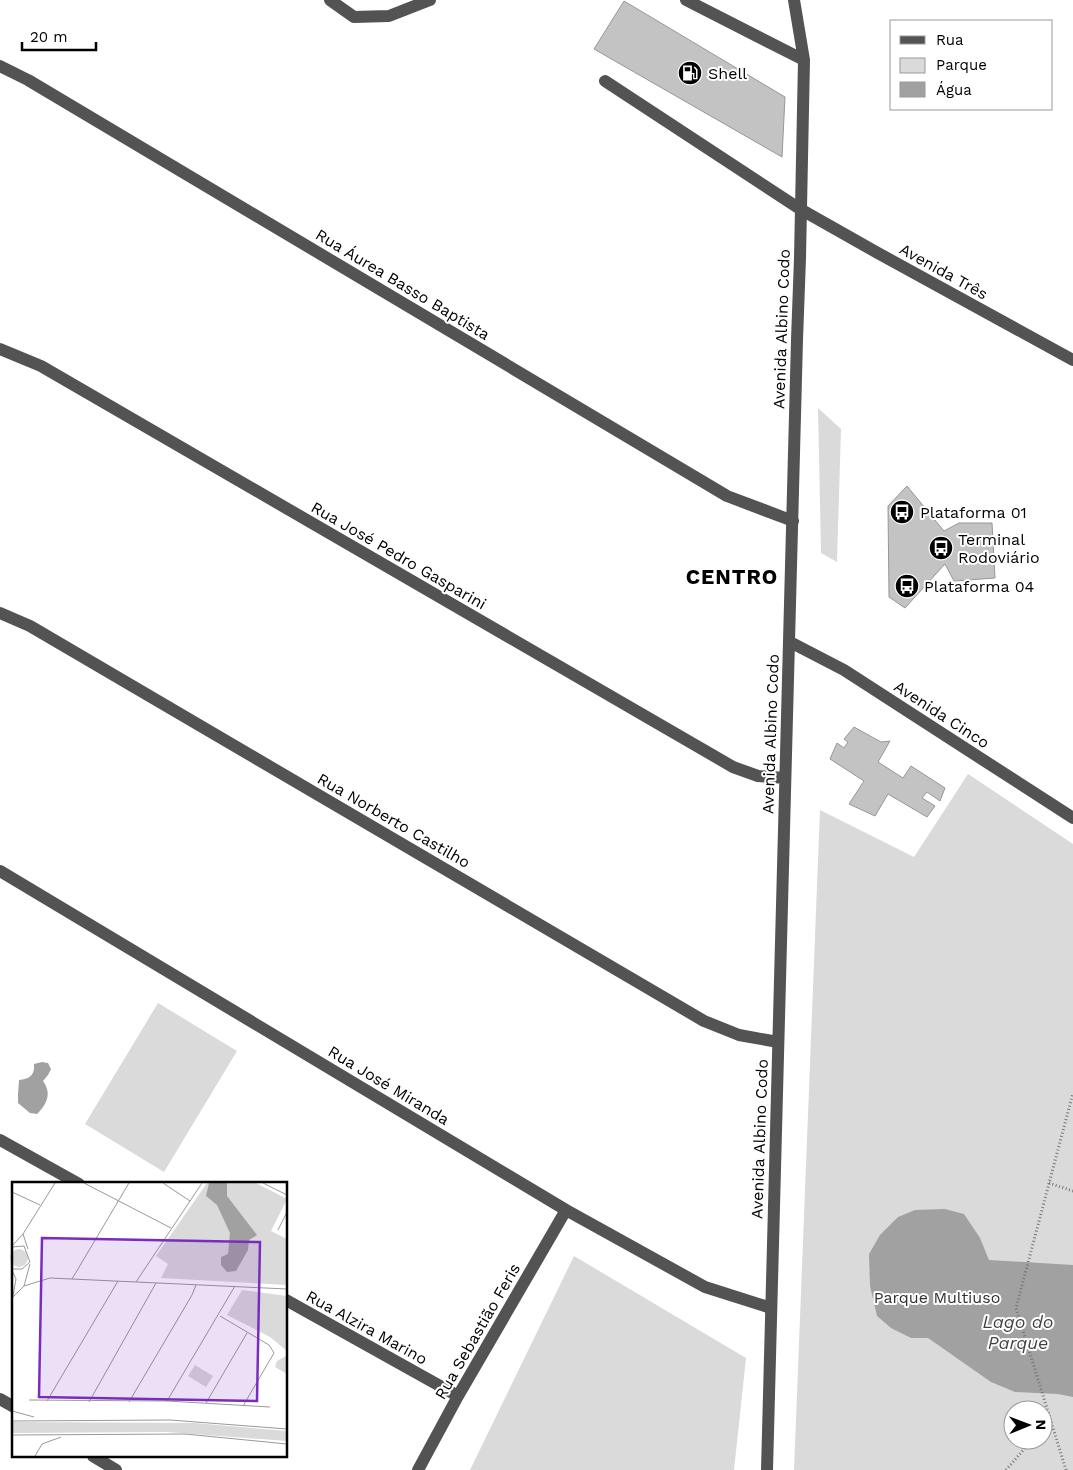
<svg xmlns="http://www.w3.org/2000/svg" width="1073" height="1470" viewBox="0 0 1073 1470" font-family="'Work Sans',sans-serif">
<style>
.green{fill:#dadada;fill-rule:evenodd}
.water{fill:#a1a1a1}
.building{fill:#c3c3c3;stroke:#979797}
.lines{fill:none;stroke-linecap:round;stroke-linejoin:round}
.path{stroke:#757575;stroke-width:3;stroke-dasharray:1 2.5;stroke-linecap:butt}
.minor{stroke:#535353;stroke-width:12}
.labels{text-anchor:middle;stroke-width:4;stroke-linejoin:round;paint-order:stroke}
.poi-label{font-size:16px;fill:#000;stroke:#fff;text-anchor:start}
.street-label{font-size:16px;fill:#000;stroke:#fff}
.park-label{font-size:16px;fill:#313131;stroke:#fff}
.water-label{font-size:18px;font-style:italic;fill:#424242;stroke:#fff}
.district-label{font-size:21px;font-weight:bold;letter-spacing:1px;fill:#000;stroke:#fff}
.inset-road{fill:none;stroke:#999;stroke-width:1}
.view{fill:#7b2cbf;fill-opacity:0.15;stroke:#7b2cbf;stroke-width:2.5}
.inset-edge{fill:none;stroke:#000;stroke-width:2.5}
</style>
<rect width="100%" height="100%" fill="#fff"/>
<path class="green" d="M818,408L841,429L837,562L821,553Z
M968,774L1073,844V1470H794L820,810L914,857ZM1013,1410H1043V1440H1013Z
M158,1003L237,1051L164,1172L85,1124Z
M574,1256L746,1358L734,1470H470Z"/>
<path class="water" d="M42,1062L48,1063L51,1069L48,1075L43,1081C52,1093 47,1104 37,1114L30,1113L18,1103V1094L19,1080C30,1079 35,1075 34,1064Z
M945,1209L964,1214L980,1238L989,1260L1073,1265V1397L1058,1394L1015,1392L991,1382L928,1338H911L891,1328L877,1316L870,1286L869,1254L880,1235L898,1217L915,1210Z"/>
<path class="building" d="M624,1L785,97L782,157L594,49Z
M907,486L944,531L959,523H992L995,578L954,581L945,564L905,608L889,597L888,506Z
M854,727L881,742L890,741L878,762L903,778L911,766L945,788L940,801L927,792L922,798L935,806L927,817L888,794L875,816L849,804L864,781L830,759L837,743L844,748L848,742L844,739Z"/>
<g class="lines">
<path class="path" d="M1049,1183L1073,1191
M1043,1427L1050,1420
M1006,1470L1032,1440
M1066,1470L1016,1308L1073,1093"/>
<path class="minor" d="M330,0L354,17L389,16L430,0
M686,0L804,60
M0,66L28,80L727,496L793,521
M605,81L800,209L876,252L1073,360
M0,349L41,366L733,767L758,776L785,778
M0,613L30,626L704,1021L739,1035L778,1042
M790,642L844,670L1073,818
M0,871L566,1210L705,1287L771,1308
M0,1140L79,1184
M286,1300L458,1396
M0,1399L14,1407
M93,1456L116,1470
M418,1470L458,1396L566,1210
M767,1470L797,340L800,258L804,60L794,0"/>
</g>
<defs>
<g id="fuel-disc" transform="scale(1.25)"><circle r="9.5" fill="#000" stroke="#fff"/><path d="M-5.5-6h7V0h2V4h1.3V-2.5L3-4.5l.8-.8L6-3V5H2.5V1h-1V6h-7ZM-4.2-4.7v3.2H.2V-4.7Z" fill="#fff"/></g>
<g id="bus-disc" transform="scale(1.25)"><circle r="9.5" fill="#000" stroke="#fff"/><path d="M-5-6H5V4H4V6H2V4H-2V6H-4V4H-5ZM-3.5-4V0h7V-4ZM-3.5 1.2v1.5H-2V1.2ZM2 1.2v1.5H3.5V1.2Z" fill="#fff"/></g>
</defs>
<g fill-rule="evenodd">
<use href="#fuel-disc" x="690" y="73"/>
<use href="#bus-disc" x="902" y="512"/>
<use href="#bus-disc" x="941" y="548"/>
<use href="#bus-disc" x="907" y="586"/>
</g>
<g class="labels">
<g class="poi-label">
<text x="708" y="79">Shell</text>
<text x="920" y="518">Plataforma 01</text>
<text x="958" y="545">Terminal<tspan x="958" dy="18">Rodoviário</tspan></text>
<text x="924" y="592">Plataforma 04</text>
</g>
<g class="street-label">
<text transform="translate(944 271) rotate(29)" y="6">Avenida Três</text>
<text transform="translate(403 284) rotate(31)" y="6">Rua Áurea Basso Baptista</text>
<text transform="translate(781 329) rotate(-88)" y="6">Avenida Albino Codo</text>
<text transform="translate(399 555) rotate(30)" y="6">Rua José Pedro Gasparini</text>
<text transform="translate(942 714) rotate(33)" y="6">Avenida Cinco</text>
<text transform="translate(770 734) rotate(-88)" y="6">Avenida Albino Codo</text>
<text transform="translate(394 820) rotate(30)" y="6">Rua Norberto Castilho</text>
<text transform="translate(389 1085) rotate(31)" y="6">Rua José Miranda</text>
<text transform="translate(759 1139) rotate(-88)" y="6">Avenida Albino Codo</text>
<text transform="translate(367 1327) rotate(29)" y="6">Rua Alzira Marino</text>
<text transform="translate(477 1331) rotate(-60)" y="6">Rua Sebastião Feris</text>
</g>
<g class="park-label">
<text x="937" y="1303">Parque Multiuso</text>
</g>
<g class="water-label">
<text x="1018" y="1328">Lago do<tspan x="1018" dy="21">Parque</tspan></text>
</g>
<g class="district-label">
<text x="732" y="584">CENTRO</text>
</g>
</g>
<g transform="translate(12 1182)">
<rect width="275" height="275" fill="#fff"/>
<path d="M195,1H244L275,17L259,49L275,57V103L149,96L156,82L144,74ZM-2 76a9 9 0 1 1 18 0a9 9 0 1 1-18 0ZM230,108L275,114V192L263,185L265,179L274,174L275,169L258,155L215,133ZM183,183L201,194L194,205L176,194ZM0,240L182,241L275,249V259L155,250L0,251Z" fill="#dadada"/>
<path d="M197,1H215V14L245,53L237,58L236,68L224,89L215,90L209,83V75L216,72L218,51L205,23L194,14Z" fill="#a1a1a1"/>
<path class="inset-road" d="M72,1L159,46M151,1L178,19M251,1L275,13M0,10L28,23M266,48L275,30M11,52L16,67M0,64L11,52L43,1M0,65L12,64L18,80L10,87H0M0,88L4,97L1,114M60,97L117,1M124,100L190,1M12,104L38,96L275,107M0,116L12,104L18,82M208,134L257,163L262,171L231,224M17,218L155,219L258,225M35,219L106,99M155,219L223,104M77,220L144,101M117,220L180,113L184,103M194,221L235,151M0,229L22,235M0,239L158,238L275,247M0,253L173,252L275,262M23,274L30,262L49,255"/>
<path class="view" d="M30,56L248,60L245,219L27,215Z"/>
<rect width="275" height="275" class="inset-edge"/>
</g>
<rect x="890" y="20" width="162" height="90" fill="#ffffff" stroke="#999999"/>
<rect x="900" y="36" width="25" height="8" fill="#535353" stroke="#999999"/>
<text x="936" y="45" font-size="15" fill="#000000">Rua</text>
<rect x="900" y="58" width="25" height="15" fill="#dadada" stroke="#999999"/>
<text x="936" y="70" font-size="15" fill="#000000">Parque</text>
<rect x="900" y="82" width="25" height="15" fill="#a1a1a1" stroke="#999999"/>
<text x="936" y="95" font-size="15" fill="#000000">Água</text>
<g transform="translate(1028 1425) rotate(89)"><circle r="24" fill="#ffffff" stroke="#999999"/>
<path d="M0-4L9 19L0 12L-9 19Z" fill="#000000"/>
<text y="-8" font-size="14" font-weight="bold" text-anchor="middle" fill="#000000">N</text>
</g>
<path d="M22 42v8h74v-8" fill="none" stroke="#000000" stroke-width="2.5"/>
<text x="30" y="42" font-size="15" fill="#000000" stroke="#ffffff" stroke-width="4" paint-order="stroke">20 m</text>
</svg>
